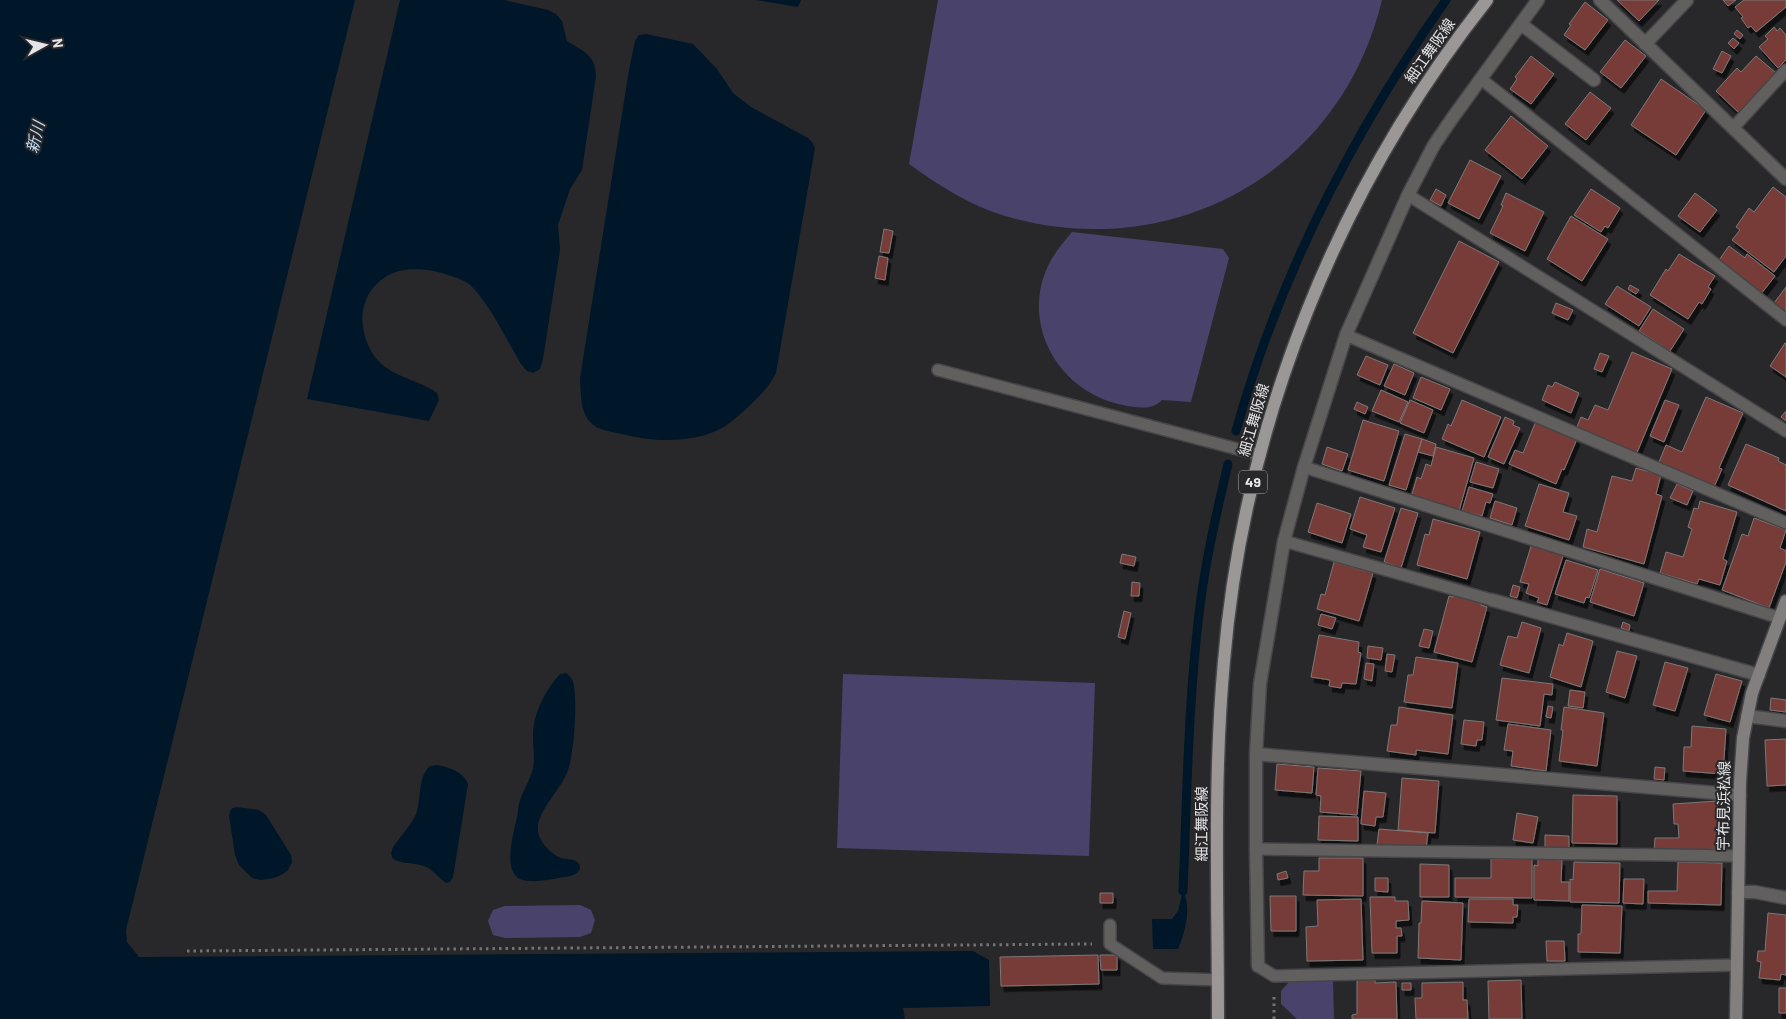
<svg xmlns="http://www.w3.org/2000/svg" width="1786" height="1019" viewBox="0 0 1786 1019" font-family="Barlow,'Noto Sans JP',sans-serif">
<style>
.green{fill:#49426b}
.water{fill:#001629}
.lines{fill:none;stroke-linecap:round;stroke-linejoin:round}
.stream{stroke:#001629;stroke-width:9}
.building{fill:#773b37;stroke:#7d7878;filter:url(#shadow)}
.lane-casing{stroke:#464649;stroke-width:14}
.street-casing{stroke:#464649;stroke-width:15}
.secondary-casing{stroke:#464649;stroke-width:15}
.primary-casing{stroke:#464649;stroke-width:15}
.path{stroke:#747476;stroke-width:3;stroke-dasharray:2.5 4;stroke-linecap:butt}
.lane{stroke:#62605f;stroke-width:11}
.street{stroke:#62605f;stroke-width:12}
.secondary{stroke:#827f7e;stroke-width:12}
.primary{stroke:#9b9796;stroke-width:12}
.labels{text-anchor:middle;stroke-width:4;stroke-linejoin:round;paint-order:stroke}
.shield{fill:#28282b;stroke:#acacaf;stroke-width:1}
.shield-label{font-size:14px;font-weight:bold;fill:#e5e5e7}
.street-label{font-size:15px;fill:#e5e5e7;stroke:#28282b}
.water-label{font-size:16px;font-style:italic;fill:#c2dff7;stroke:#28282b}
</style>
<defs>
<filter id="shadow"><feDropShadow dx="3" dy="5.5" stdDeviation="0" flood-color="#0009"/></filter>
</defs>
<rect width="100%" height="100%" fill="#28282b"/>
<path class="green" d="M938,0H1382C1341,172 1173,265 1005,216C969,205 938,185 909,164Z
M1072,232L1223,249L1229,258L1191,402L1162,400C1160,402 1156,405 1153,406C1145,409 1131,407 1123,405C1060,393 1020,326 1048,266C1054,253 1063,243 1072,232Z
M843,674L1095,683L1089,856L837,848Z
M580,905L591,910L595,920L591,933L580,937L505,938L493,935L488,921L493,910L505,906Z
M1333,981L1334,1019H1297L1281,1004V991L1289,982Z"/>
<path class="water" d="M0,0H355L126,930L127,942L139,957L973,951L989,960L990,1006L903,1008L905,1019H0Z
M400,0H504L548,10L556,14L562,21L567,41C584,52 595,54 596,76L582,170L570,189L558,225L560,250L543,359L540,369L533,373L527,371L521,364C507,341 489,302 469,284C463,280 455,277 448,275C431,269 406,266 389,275C357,292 356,331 375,357C390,377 418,379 437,393L439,400L429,421L307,399Z
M756,0H801L798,7Z
M646,34L693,44L717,69L733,93L751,107L808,138L812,142L815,148L776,373C769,387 759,397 747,408C739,415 730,424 720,429C693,443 654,442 626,435C615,432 598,431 590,422C580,411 581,392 580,378L629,70L635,41L639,35Z
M566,673C569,675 572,678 573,682C578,698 574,754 568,770C562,789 536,811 538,831C539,841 550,853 559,857C564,860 573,858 577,862C580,864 580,865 580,869L577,873L571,876C557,878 542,882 529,881C497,880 515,831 518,812C518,796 530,783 533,768C535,759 533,747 533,737C533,713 545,691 560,674Z
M437,765C449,767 464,772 468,784L453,877L450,882L446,883C438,877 431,867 420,865C410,862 405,865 393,859L391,854L393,847C400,837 411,826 416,814C422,798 417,778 430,766Z
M236,807L259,810L266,815L291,855L292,862L288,870L283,874L274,878L261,880L252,878L239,865L235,855L229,816L231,809Z
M1183,891C1192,908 1185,932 1178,949H1153L1152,919H1172L1178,911Z"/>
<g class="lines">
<path class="stream" d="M1236,431C1279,276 1354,131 1446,0
M1183,891C1187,796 1188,700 1200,606C1206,558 1217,511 1228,464"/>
</g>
<path class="building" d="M1617,0H1659L1639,21Z
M1723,0H1736L1728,6Z
M1744,0H1786V7L1756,32L1751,26L1748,28L1741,18L1743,17L1735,7Z
M1585,2L1608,20L1585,50L1564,35L1571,25L1569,24Z
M1774,27L1777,31L1780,28L1786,35V60L1778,68L1759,47L1768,39L1765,36Z
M1737,30L1743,35L1740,39L1734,34Z
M1733,38L1739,43L1734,49L1728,43Z
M1625,40L1646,56L1621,88L1600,72Z
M1722,51L1731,56L1722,73L1713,69Z
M1531,56L1554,74L1531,104L1510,89L1517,79L1515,77Z
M1756,56L1776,73L1739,113L1716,91L1737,68L1741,72Z
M1661,79L1706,110L1676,155L1631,125Z
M1590,92L1611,108L1586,140L1565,124Z
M1511,116L1548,146L1522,179L1485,150Z
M1470,160L1501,176L1479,219L1448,203Z
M1773,187L1786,197V256L1774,272L1732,240L1740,230L1736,227L1749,208L1754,212Z
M1436,189L1446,195L1441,206L1430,200Z
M1591,189L1620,208L1608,228L1605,226L1601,232L1574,215Z
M1506,193L1544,212L1525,251L1490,233L1503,206L1501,205Z
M1695,193L1717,210L1700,232L1678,216Z
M1571,216L1608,239L1582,281L1547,259Z
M884,229L893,231L889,253L880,252Z
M1459,241L1499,262L1453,353L1413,333Z
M1729,246L1745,258L1747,254L1775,276L1761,294L1719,260Z
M1679,254L1715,276L1708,287L1711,289L1702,304L1699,302L1688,319L1650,295L1666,269L1668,271Z
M879,256L888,258L885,280L875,278Z
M1630,285L1639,290L1636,294L1628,289Z
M1617,286L1651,307L1639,326L1605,304Z
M1786,287V313L1774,303Z
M1556,303L1573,310L1568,320L1552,313Z
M1653,309L1684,329L1670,351L1639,331Z
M1785,343H1786V377L1770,366Z
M1632,352L1672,369L1636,455L1576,429L1581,417L1588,420L1595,405L1608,410Z
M1600,353L1609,356L1602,372L1594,369Z
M1366,356L1388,365L1380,385L1357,375Z
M1394,364L1414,373L1405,395L1384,386Z
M1421,377L1450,389L1441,410L1413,398Z
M1555,382L1579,393L1571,413L1542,400L1548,385L1552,387Z
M1381,390L1408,402L1399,422L1372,411Z
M1706,397L1743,413L1719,468L1722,469L1714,487L1659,462L1666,445L1682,452Z
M1410,400L1433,410L1424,433L1400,423Z
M1462,400L1501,417L1484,457L1442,439L1448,424L1451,426Z
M1665,400L1679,405L1664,442L1650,436Z
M1357,402L1368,407L1365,414L1354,409Z
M1786,411V421L1781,417Z
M1505,417L1514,421L1513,425L1520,428L1504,464L1488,457Z
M1363,420L1399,431L1384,481L1348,470Z
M1536,421L1577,439L1564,470L1562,469L1556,484L1509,464L1515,450L1523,453Z
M1405,434L1422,439L1406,490L1389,485Z
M1422,439L1436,444L1433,456L1418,452Z
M1746,444L1779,458L1778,461L1786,465V511L1728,485Z
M1327,447L1348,454L1342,471L1322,464Z
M1436,447L1474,458L1459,511L1411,497L1417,477L1421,479L1426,464L1431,466Z
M1476,462L1499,469L1493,488L1470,482Z
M1636,468L1661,475L1656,494L1662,496L1644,564L1583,547L1587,529L1597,532L1612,476L1632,481Z
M1539,484L1569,493L1563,512L1577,516L1569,540L1525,526Z
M1677,484L1693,491L1687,505L1670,498Z
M1469,487L1493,494L1490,503L1486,502L1482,516L1462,511Z
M1360,497L1395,508L1381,552L1363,547L1367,535L1350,529Z
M1495,501L1517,508L1512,525L1490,518Z
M1700,501L1737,512L1723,559L1727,561L1720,585L1699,579L1697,584L1660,573L1666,552L1683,557L1692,529L1688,527L1694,508L1698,509Z
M1317,503L1351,514L1342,543L1308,532Z
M1401,508L1418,513L1401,568L1384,562Z
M1754,518L1786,530L1780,548L1786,551V562L1769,608L1722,590L1742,534L1748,536Z
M1433,519L1480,532L1467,579L1417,565L1425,534L1429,535Z
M1532,543L1564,553L1547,605L1537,602L1539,598L1526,593L1529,584L1520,582Z
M1122,554L1136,557L1134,566L1120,563Z
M1566,560L1598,570L1589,598L1586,597L1584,603L1555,594Z
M1334,562L1373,573L1359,621L1317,609L1321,594L1325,595Z
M1600,569L1644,583L1634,616L1590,602Z
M1132,582L1140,583L1139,596H1131Z
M1513,585L1520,587L1517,598L1510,596Z
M1454,593L1482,601L1481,605L1487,607L1472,662L1434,652L1449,596L1453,597Z
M1124,611L1131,613L1125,639L1118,637Z
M1321,614L1336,618L1332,629L1318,625Z
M1522,622L1541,628L1529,673L1500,665L1508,636L1517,638Z
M1623,622L1630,625L1629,631L1621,628Z
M1424,629L1433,631L1429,648L1419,646Z
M1567,633L1593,641L1581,687L1550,677L1559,644L1563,646Z
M1319,635L1359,642L1358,652L1361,653L1356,684L1342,683L1341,688L1329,686L1330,680L1311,677Z
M1368,646L1383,648L1381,660L1367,658Z
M1617,651L1637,656L1625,698L1606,692Z
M1387,654L1395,655L1392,672L1385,671Z
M1416,657L1458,663L1452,708L1404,702L1408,675H1413Z
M1665,662L1688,668L1675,711L1653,705Z
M1366,663L1374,664L1372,681L1364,679Z
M1716,674L1742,681L1730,722L1704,715Z
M1502,678L1553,684L1552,695L1544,694L1540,726L1496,720Z
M1570,690L1585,692L1583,708L1568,706Z
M1771,698L1786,700V712L1770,710Z
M1548,706L1553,707L1551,718L1546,717Z
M1399,707L1453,715L1448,754L1416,750V755L1387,751L1391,725H1397Z
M1564,707L1604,713L1597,766L1559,761L1563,730H1561Z
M1464,720L1484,722L1482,740H1477L1476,746L1461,744Z
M1508,724L1551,730L1546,771L1511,766L1513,751L1504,750Z
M1692,726L1726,729L1723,774L1683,771L1684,747H1691Z
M1786,739V785L1767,786L1765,740Z
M1277,764L1314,767L1312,793L1275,790Z
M1655,767L1665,768L1664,780L1654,779Z
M1318,768L1361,771L1357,815L1320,812L1321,796L1316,795Z
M1402,778L1439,781L1435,833L1398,830Z
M1364,791L1386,793L1383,817H1376L1375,826L1361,824Z
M1573,795L1617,796V844L1572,843Z
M1717,801L1719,849L1654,852L1655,838H1679L1678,824H1674L1673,804Z
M1517,813L1538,817L1533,843L1513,840Z
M1319,816L1358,817V841L1318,840Z
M1379,829L1428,833L1426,849L1377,845Z
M1545,835L1569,836V850H1545Z
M1319,858H1363V896L1303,895L1304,871H1319Z
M1491,859H1532V898L1455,897V878H1491Z
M1538,859L1562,860L1561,882H1569V901L1534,900V865L1538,866Z
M1574,862L1620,863L1619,903L1570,902V879L1573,880Z
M1678,862L1722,863L1721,905L1648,903V891H1677Z
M1420,864L1449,865V897H1420Z
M1286,871L1288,878L1278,880L1277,874Z
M1375,878H1388V892L1375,891Z
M1624,879H1644L1643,904L1623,903Z
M1100,893H1113V903H1100Z
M1270,896H1296V931H1271Z
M1370,897H1395V901H1408L1409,920L1396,921V928H1401L1402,936H1397V953H1372Z
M1361,899L1363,960L1307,961L1306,927L1318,926L1317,900Z
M1469,899H1513V905H1518L1517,917H1513V923L1468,922Z
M1422,901L1463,903L1461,960L1418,958L1419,923H1421Z
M1582,905L1622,906L1620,953L1578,952V934H1581Z
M1768,913L1786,915V975L1781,974L1780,980L1759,978L1761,962L1757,961L1758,951H1765Z
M1546,941H1564L1565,961H1547Z
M1098,955L1099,984L1001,986L1000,957Z
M1100,955H1117V970H1101Z
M1357,979H1375V983L1396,982L1397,1019H1352V1015L1357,1014Z
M1521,980L1522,1019H1489L1488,981Z
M1463,982V1000H1467L1468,1019H1416L1415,998H1422V983Z
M1402,983H1411V990H1402Z
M1779,988H1786V1013H1779Z"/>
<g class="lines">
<g class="lane-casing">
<path id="lane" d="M1481,79L1786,320
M1733,128L1786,70
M1408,195L1786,431
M1346,335L1786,523
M938,370L1260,455
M1304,467L1780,618
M1284,541L1492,600
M1256,849L1739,856
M1110,925V944L1162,978L1218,980
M1258,966L1274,976L1737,965"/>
</g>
<g class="street-casing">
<path id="street" d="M1600,0L1786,179
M1521,24L1594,80
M1645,44L1687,0
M1492,600L1759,675
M1747,716L1786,721
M1256,754L1740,795
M1738,892H1755L1786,898
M1258,966L1256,849V754L1260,684L1284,541L1304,467L1346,335L1408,195L1434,145L1451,120L1538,0"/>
</g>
<g class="secondary-casing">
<path id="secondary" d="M1736,1019L1740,782L1743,738L1752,693L1786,601"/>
</g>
<g class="primary-casing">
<path id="primary" d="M1218,1019C1218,900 1213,780 1224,661C1244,422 1338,188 1487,0"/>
</g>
<path class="path" d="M187,951L1092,944
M1274,1019V996"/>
<use href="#lane" class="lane"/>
<use href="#street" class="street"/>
<use href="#secondary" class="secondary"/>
<use href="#primary" class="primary"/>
</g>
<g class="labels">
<rect class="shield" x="1239" y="470.5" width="28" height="23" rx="4"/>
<g class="shield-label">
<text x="1253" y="487">49</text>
</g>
<g class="street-label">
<text transform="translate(1430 51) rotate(-55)" y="5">細江舞阪線</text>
<text transform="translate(1254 420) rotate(-74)" y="5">細江舞阪線</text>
<text transform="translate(1724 806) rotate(-89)" y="5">宇布見浜松線</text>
<text transform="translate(1202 824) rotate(-90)" y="5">細江舞阪線</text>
</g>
<g class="water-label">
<text transform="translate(35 137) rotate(-76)" y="6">新川</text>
</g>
</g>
<g transform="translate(45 45) rotate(82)" stroke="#28282b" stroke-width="4" paint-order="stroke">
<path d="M0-4L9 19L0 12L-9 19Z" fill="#e5e5e7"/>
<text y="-8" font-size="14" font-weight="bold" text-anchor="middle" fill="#e5e5e7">N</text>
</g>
</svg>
